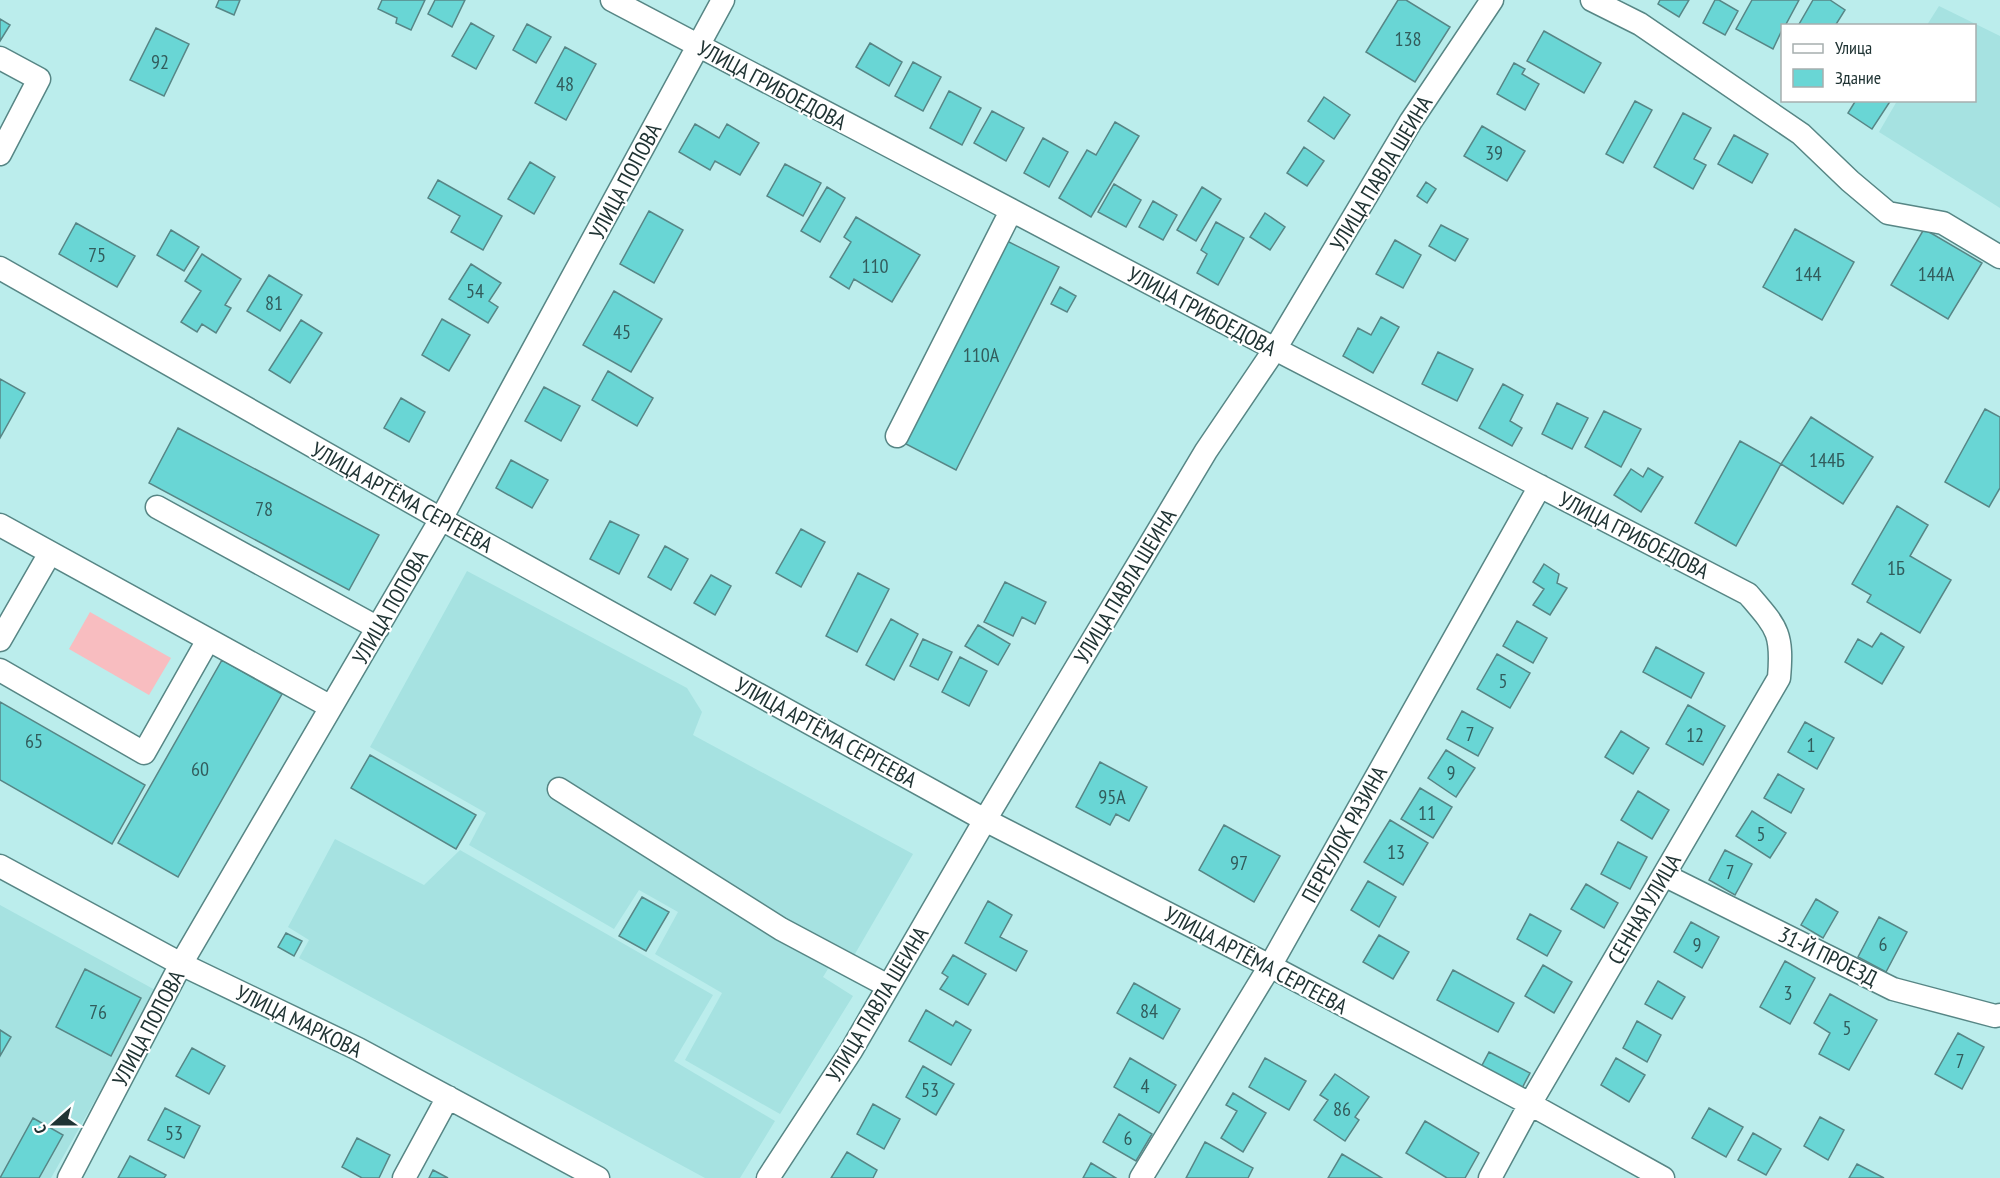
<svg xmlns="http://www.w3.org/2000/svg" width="2000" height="1178" viewBox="0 0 2000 1178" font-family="'PT Sans Narrow',sans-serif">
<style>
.built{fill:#a6e2e1}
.green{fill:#f8bdc0}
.building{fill:#69d6d5;stroke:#578686;stroke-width:1.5}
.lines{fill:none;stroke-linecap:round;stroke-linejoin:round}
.minor-casing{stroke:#578685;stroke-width:25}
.minor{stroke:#fff;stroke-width:22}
.labels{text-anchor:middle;stroke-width:4.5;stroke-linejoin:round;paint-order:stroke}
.number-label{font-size:20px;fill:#325c5c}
.street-label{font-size:22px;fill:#203434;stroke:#fff}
</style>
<rect width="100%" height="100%" fill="#bbedec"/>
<path class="built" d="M1939,6L2000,36V208L1879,132L1897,101L1974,100V26L1927,25Z
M467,571L687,688L702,712L693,735L913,854L852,959L839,951L823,977L853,996L780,1114L685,1060L722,993L655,954L678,912L639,890L614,929L469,845L486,813L370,747Z
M335,839L424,885L460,850L713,995L674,1061L775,1121L740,1178H705L299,958L309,940L288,927Z
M0,905L157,991L51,1178H0Z"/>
<path class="green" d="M90,612L171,658L149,695L69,649Z"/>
<path class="building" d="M219,0H240L234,15L216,7Z
M382,0H425L411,30L396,23L397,18L378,9Z
M435,0H465L452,27L428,14Z
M1398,0H1406L1450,27L1415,82L1366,52Z
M1660,0H1689L1679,17L1658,4Z
M1715,0H1719L1738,11L1725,35L1703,23Z
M1752,0H1799L1785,26H1782V30L1773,49L1736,29Z
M1813,0H1830L1845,10L1835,26H1798Z
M0,19L10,25L0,41Z
M471,23L494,36L476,69L452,56Z
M527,24L551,37L536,63L513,50Z
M156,28L189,44L164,96L130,80Z
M1544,31L1601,63L1584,93L1527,61Z
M870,43L902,62L889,86L856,67Z
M565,47L596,64L566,120L535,103Z
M913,62L941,77L923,111L895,96Z
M1514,63L1525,69L1522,74L1539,84L1525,110L1497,94Z
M949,91L981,108L962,145L930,128Z
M1324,97L1350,115L1334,139L1308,121Z
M1856,100H1891L1872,129L1848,113Z
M1635,101L1652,110L1623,163L1606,154Z
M992,111L1024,128L1006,161L974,143Z
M1683,113L1711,128L1694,159L1706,165L1693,189L1654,167Z
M1115,122L1139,136L1091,217L1059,198L1087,150L1096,155Z
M695,124L719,138L727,124L759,143L740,175L715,161L710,170L679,152Z
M1482,126L1525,151L1507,181L1464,156Z
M1734,135L1768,154L1752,183L1718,164Z
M1043,138L1068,152L1049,187L1024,173Z
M1304,147L1324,161L1307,186L1287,173Z
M530,162L555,177L534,214L508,199Z
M785,164L821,183L803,216L767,196Z
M438,180L502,216L483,250L451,232L460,216L428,198Z
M1426,182L1436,189L1427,203L1417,196Z
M1114,184L1141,200L1126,227L1098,212Z
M827,187L845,198L820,242L801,231Z
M1202,187L1221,199L1196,241L1177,230Z
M1153,201L1177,215L1163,240L1139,227Z
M649,211L683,230L654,283L620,264Z
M1265,213L1285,227L1270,250L1250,237Z
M856,217L920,255L892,302L854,279L849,289L830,277L851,242L844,237Z
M1216,222L1244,238L1218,285L1197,273L1207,254L1201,250Z
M76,223L135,256L117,287L59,254Z
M1441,225L1468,239L1455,261L1429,246Z
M1795,229L1854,262L1822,320L1763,287Z
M1924,229L1982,263L1948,319L1891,285Z
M171,230L199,247L184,271L157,255Z
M1395,240L1421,255L1403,288L1376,274Z
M1007,241L1059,267L956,470L904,443Z
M202,254L241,279L225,305L231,308L216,333L202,324L197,332L181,322L201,291L185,281Z
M471,264L501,283L489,301L498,307L488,323L449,299Z
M269,275L302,295L280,331L247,311Z
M1060,287L1076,296L1067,312L1051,304Z
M614,291L662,319L631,372L583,345Z
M1381,317L1399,327L1373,373L1343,356L1358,328L1371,335Z
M442,319L470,335L449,371L422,355Z
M301,320L322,333L290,383L269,370Z
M1438,352L1473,369L1457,401L1422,384Z
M608,371L653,398L637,426L592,400Z
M0,379L25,393L0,438Z
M1503,384L1523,395L1510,421L1522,428L1512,446L1479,428Z
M544,387L580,406L561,441L525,421Z
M401,398L425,412L409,442L384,428Z
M1557,403L1588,418L1572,449L1542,434Z
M1985,409L2000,417V488L1989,507L1945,482Z
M1604,411L1641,429L1621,467L1585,447Z
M1811,417L1873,457L1843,504L1781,464Z
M178,428L379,535L349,590L149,483Z
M1740,441L1781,464L1736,546L1695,523Z
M511,460L548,480L532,508L496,488Z
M1648,468L1663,477L1641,512L1614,495L1631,469L1643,477Z
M1897,506L1928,525L1910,556L1951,580L1920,633L1867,602L1871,595L1852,584Z
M610,521L639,535L619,574L590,559Z
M801,529L825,542L801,587L776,573Z
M665,546L688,559L671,590L648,577Z
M1544,564L1559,574L1557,583L1567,588L1550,615L1533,605L1544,589L1533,582Z
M858,573L889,589L857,652L826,636Z
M711,575L731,586L715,615L694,603Z
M1005,582L1046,602L1035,624L1022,617L1013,636L984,622Z
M891,619L918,634L894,680L866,665Z
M1517,621L1547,638L1533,663L1503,646Z
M978,625L1010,644L998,665L965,646Z
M1881,633L1904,647L1882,684L1845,662L1858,639L1872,647Z
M923,639L952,652L938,680L910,666Z
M1656,647L1704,673L1691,698L1643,672Z
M1497,654L1530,673L1510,708L1477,689Z
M960,657L987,671L969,706L942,692Z
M222,660L282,694L178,877L118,843Z
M0,702L145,785L112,844L0,780Z
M1688,705L1725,726L1703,765L1666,744Z
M1462,711L1493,728L1478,756L1447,739Z
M1805,722L1834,738L1817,769L1788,752Z
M1621,731L1649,748L1633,774L1605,757Z
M1446,750L1475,768L1456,797L1428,778Z
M370,755L476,815L456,849L351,788Z
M1100,762L1147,787L1129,821L1116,814L1110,825L1076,807Z
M1778,774L1804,789L1791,813L1764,798Z
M1420,788L1452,807L1433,838L1401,819Z
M1638,791L1669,810L1652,839L1621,820Z
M1752,811L1786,833L1770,858L1736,836Z
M1390,820L1428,843L1403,885L1364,862Z
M1224,825L1280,856L1254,902L1199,870Z
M1618,842L1647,857L1630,889L1601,874Z
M1725,850L1752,864L1735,895L1709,880Z
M1368,881L1396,897L1379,927L1351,910Z
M1586,884L1618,903L1604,928L1571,909Z
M642,897L669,912L646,951L619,936Z
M1816,899L1838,912L1823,938L1801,925Z
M988,901L1012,915L1000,937L1027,951L1016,971L965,943Z
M1530,914L1561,931L1547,956L1517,939Z
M1879,917L1907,932L1886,972L1858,957Z
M1691,922L1719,937L1702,968L1674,952Z
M286,933L302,941L294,956L278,947Z
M1379,935L1409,952L1393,979L1363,962Z
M953,955L986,974L968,1005L940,989L948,977L942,973Z
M1785,961L1815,978L1790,1024L1760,1007Z
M1543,965L1572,982L1554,1013L1525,996Z
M85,969L141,998L111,1056L56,1027Z
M1453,970L1514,1003L1498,1032L1437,1000Z
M1658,981L1685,997L1672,1019L1645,1004Z
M1134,983L1180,1009L1163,1039L1117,1013Z
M1830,994L1877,1020L1849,1070L1819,1054L1830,1033L1814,1023Z
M926,1010L953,1026L956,1021L971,1030L951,1065L909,1041Z
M1637,1021L1661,1035L1647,1062L1623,1048Z
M0,1030L11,1037L0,1056Z
M1958,1033L1984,1047L1962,1089L1935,1074Z
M192,1048L225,1066L209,1094L176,1076Z
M1489,1052L1530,1073L1519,1094L1478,1073Z
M1130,1058L1176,1085L1159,1113L1114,1087Z
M1265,1058L1306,1081L1289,1110L1249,1087Z
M1616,1058L1645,1075L1629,1102L1601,1085Z
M923,1066L954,1084L936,1115L906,1097Z
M1335,1074L1369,1097L1355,1117L1359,1120L1345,1141L1314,1120L1328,1100L1320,1095Z
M1233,1093L1266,1113L1243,1152L1221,1138L1237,1111L1226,1105Z
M873,1104L900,1119L884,1149L857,1134Z
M165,1108L200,1126L184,1158L148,1140Z
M1709,1108L1743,1127L1726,1157L1692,1138Z
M1119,1114L1152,1134L1136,1161L1103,1142Z
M1820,1117L1844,1130L1828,1160L1804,1146Z
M33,1118L63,1135L39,1178H0Z
M1425,1121L1479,1153L1465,1178H1447L1406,1153Z
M1753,1133L1781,1149L1766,1175L1738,1160Z
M357,1138L390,1155L379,1178H362L342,1167Z
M1205,1142L1253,1168L1248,1178H1186Z
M847,1152L877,1170L873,1178H831Z
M1342,1154L1382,1178H1328Z
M130,1156L166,1175L164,1178H118Z
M1091,1163L1116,1178H1083Z
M1857,1164L1884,1178H1849Z
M433,1170L448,1178H429Z"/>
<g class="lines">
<g class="minor-casing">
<path id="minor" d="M612,0L1275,349L1748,594C1777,628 1783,632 1779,678L1530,1104L1490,1178
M1592,0L1640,24L1801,134L1850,181L1888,213L1943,223L2000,257
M0,58L39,79L0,154
M0,268L441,519L985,820L1270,966L1530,1104L1663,1178
M897,436L1011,211
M157,507L378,628
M0,525L331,707
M0,640L50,553
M0,670L144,753L208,640
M559,789L781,929L888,986
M0,866L181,964L358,1049L598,1178
M1664,875L1893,989L1995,1016L2000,1015
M69,1178L181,964L441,519L723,0
M404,1178L448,1097
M768,1178L851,1051L985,820L1206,451L1275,349L1411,121L1492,0
M1141,1178L1270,966L1540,486"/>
</g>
<use href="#minor" class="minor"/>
</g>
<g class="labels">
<g class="number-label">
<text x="1408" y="46">138</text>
<text x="160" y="69">92</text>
<text x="565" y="91">48</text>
<text x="1494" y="160">39</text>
<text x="97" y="262">75</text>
<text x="875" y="273">110</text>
<text x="1808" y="281">144</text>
<text x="1936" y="281">144А</text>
<text x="475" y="298">54</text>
<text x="274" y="310">81</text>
<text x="622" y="339">45</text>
<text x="981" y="362">110А</text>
<text x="1827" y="467">144Б</text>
<text x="264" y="516">78</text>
<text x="1896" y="575">1Б</text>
<text x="1503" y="688">5</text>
<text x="1470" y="741">7</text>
<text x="1695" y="742">12</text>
<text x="34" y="748">65</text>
<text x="1811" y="752">1</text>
<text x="200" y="776">60</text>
<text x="1451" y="780">9</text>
<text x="1112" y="804">95А</text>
<text x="1427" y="820">11</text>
<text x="1761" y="841">5</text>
<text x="1396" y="859">13</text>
<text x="1239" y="870">97</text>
<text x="1730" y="879">7</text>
<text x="1883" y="951">6</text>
<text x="1697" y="952">9</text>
<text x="1788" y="1000">3</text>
<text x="1149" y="1018">84</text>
<text x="98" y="1019">76</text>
<text x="1847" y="1035">5</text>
<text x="1960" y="1068">7</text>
<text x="1145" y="1093">4</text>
<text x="930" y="1097">53</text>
<text x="1342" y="1116">86</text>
<text x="174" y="1140">53</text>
<text x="1128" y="1145">6</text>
</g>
<g class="street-label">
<text transform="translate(772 85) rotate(28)" y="8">УЛИЦА ГРИБОЕДОВА</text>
<text transform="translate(1381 173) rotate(-59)" y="8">УЛИЦА ПАВЛА ШЕИНА</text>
<text transform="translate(625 181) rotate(-62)" y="8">УЛИЦА ПОПОВА</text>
<text transform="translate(1202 311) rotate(28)" y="8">УЛИЦА ГРИБОЕДОВА</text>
<text transform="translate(402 497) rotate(29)" y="8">УЛИЦА АРТЁМА СЕРГЕЕВА</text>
<text transform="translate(1634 535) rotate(27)" y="8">УЛИЦА ГРИБОЕДОВА</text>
<text transform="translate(1125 586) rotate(-59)" y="8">УЛИЦА ПАВЛА ШЕИНА</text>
<text transform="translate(390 607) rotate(-60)" y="8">УЛИЦА ПОПОВА</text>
<text transform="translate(826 732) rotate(29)" y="8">УЛИЦА АРТЁМА СЕРГЕЕВА</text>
<text transform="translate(1344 834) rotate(-61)" y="8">ПЕРЕУЛОК РАЗИНА</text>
<text transform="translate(1644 909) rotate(-60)" y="8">СЕННАЯ УЛИЦА</text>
<text transform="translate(1828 956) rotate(26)" y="8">31-Й ПРОЕЗД</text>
<text transform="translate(1256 960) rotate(28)" y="8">УЛИЦА АРТЁМА СЕРГЕЕВА</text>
<text transform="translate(877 1004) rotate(-59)" y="8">УЛИЦА ПАВЛА ШЕИНА</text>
<text transform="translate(299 1021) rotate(26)" y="8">УЛИЦА МАРКОВА</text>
<text transform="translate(148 1028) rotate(-62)" y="8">УЛИЦА ПОПОВА</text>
</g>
</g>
<rect x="1781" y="24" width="195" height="78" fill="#ffffff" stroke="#a6aeae" stroke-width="1.5"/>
<rect x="1793" y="44" width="30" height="9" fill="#ffffff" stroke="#a6aeae" stroke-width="1.5"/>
<text x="1835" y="54" font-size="18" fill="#203434">Улица</text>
<rect x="1793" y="69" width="30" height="18" fill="#69d6d5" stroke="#a6aeae" stroke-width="1.5"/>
<text x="1835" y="84" font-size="18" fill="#203434">Здание</text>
<g transform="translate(54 1124) rotate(249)" stroke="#ffffff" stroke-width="4.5" paint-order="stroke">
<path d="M0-4.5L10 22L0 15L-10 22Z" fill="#203434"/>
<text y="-9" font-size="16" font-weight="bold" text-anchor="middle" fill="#203434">С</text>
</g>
</svg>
